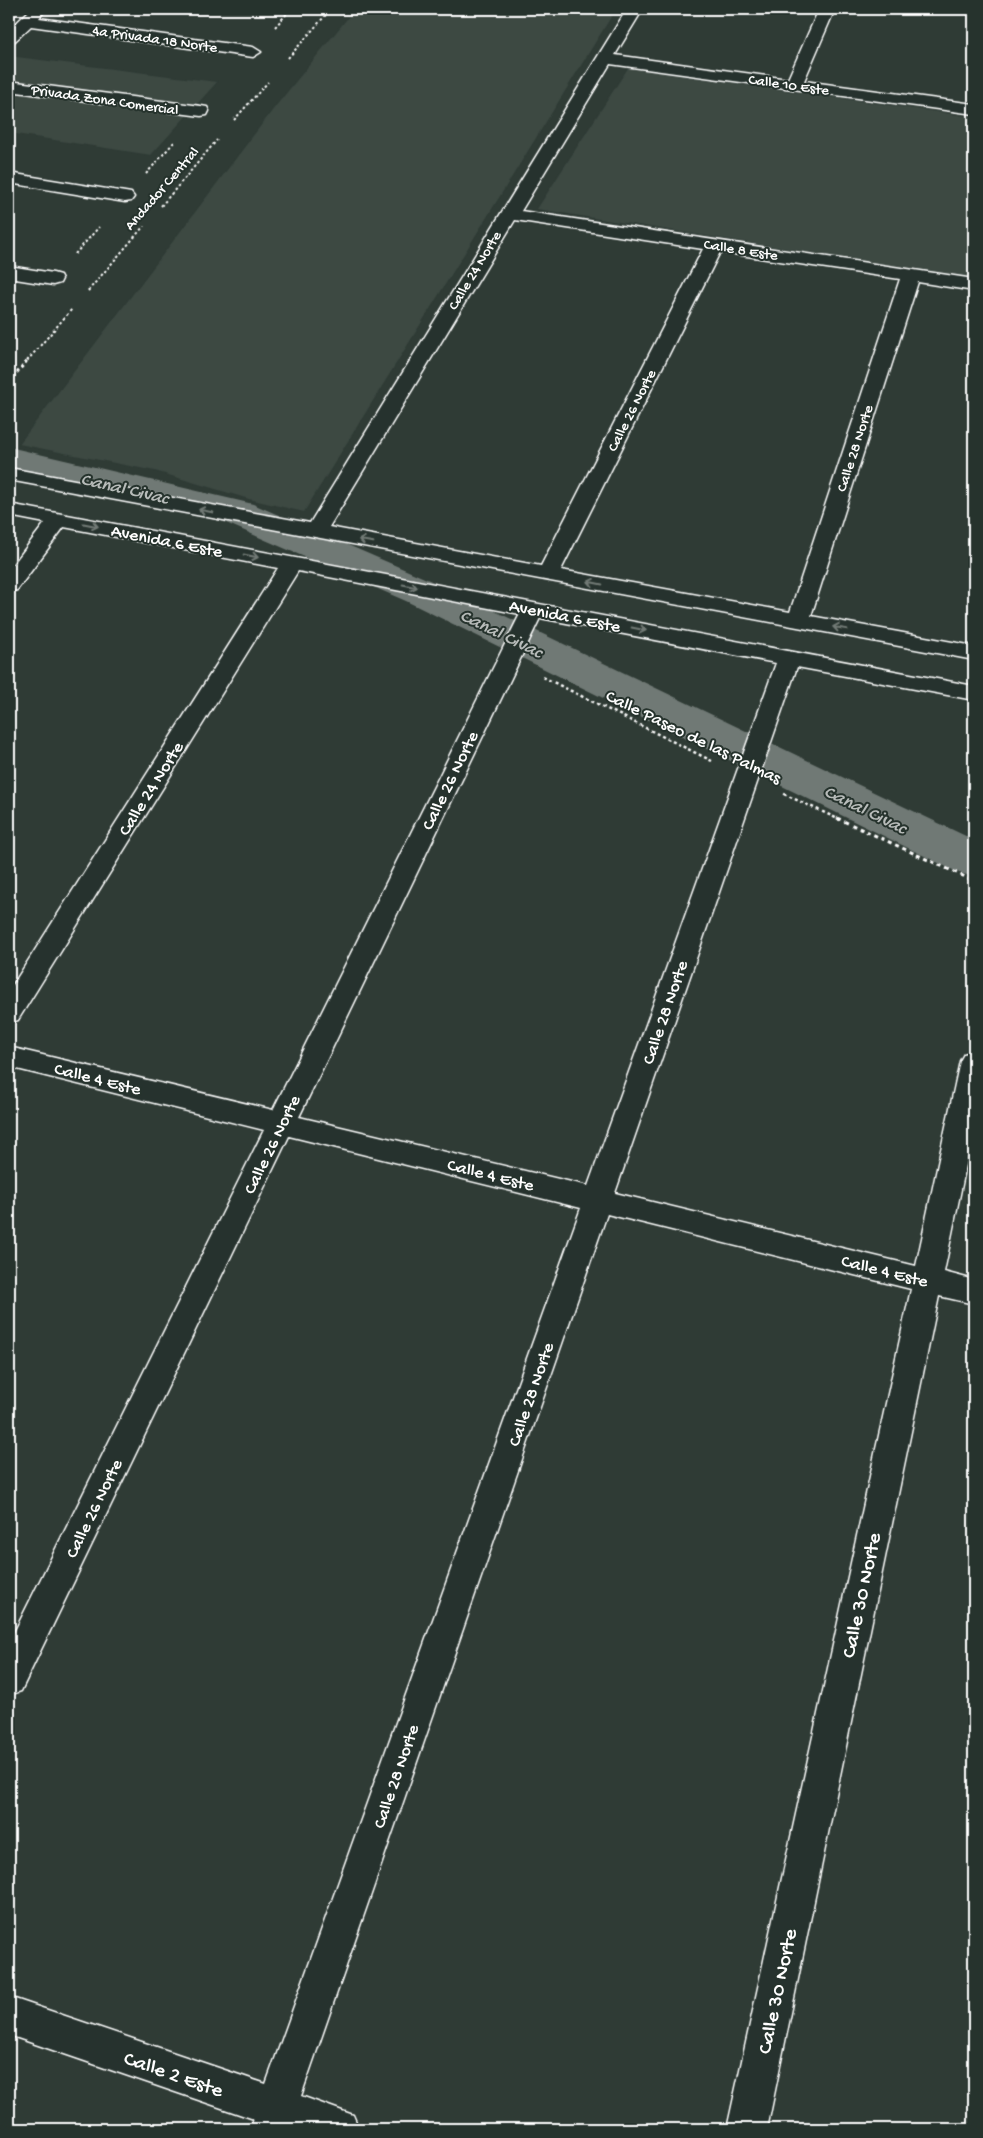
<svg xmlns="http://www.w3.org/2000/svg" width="983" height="2138" viewBox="0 0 983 2138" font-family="'Gochi Hand',sans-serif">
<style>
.built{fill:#3c4842}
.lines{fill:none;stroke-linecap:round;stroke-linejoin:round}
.canal{fill:#707975;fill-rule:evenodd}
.minor-casing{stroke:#fff;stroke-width:3}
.path-far2{stroke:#fff;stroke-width:2;stroke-dasharray:2.5 2.5;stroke-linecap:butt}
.path-far1{stroke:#fff;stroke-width:2.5;stroke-dasharray:3 3;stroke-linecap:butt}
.path{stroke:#fff;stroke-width:3;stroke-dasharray:4 4;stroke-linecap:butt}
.minor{fill:#26332d;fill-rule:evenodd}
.oneway{stroke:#727a76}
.labels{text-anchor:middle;stroke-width:4;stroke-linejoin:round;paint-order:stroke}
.far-street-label{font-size:15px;fill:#fff;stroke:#26332d}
.street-label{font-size:18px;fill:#fff;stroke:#26332d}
.water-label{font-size:19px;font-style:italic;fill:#b8bcba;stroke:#26332d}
.near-street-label{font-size:21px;fill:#fff;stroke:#26332d}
</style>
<rect width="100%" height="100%" fill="#2f3b35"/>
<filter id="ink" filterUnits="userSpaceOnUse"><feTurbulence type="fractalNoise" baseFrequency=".02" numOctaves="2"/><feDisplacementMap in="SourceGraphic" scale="10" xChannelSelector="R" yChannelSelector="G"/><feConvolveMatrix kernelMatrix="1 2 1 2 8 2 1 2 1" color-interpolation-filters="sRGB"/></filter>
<g filter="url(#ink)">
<path class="built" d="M355,9H616L304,512L249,499L155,471L19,444L275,107Z
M9,56L217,82L151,155L9,133Z
M628,68L974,117V279L537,209Z"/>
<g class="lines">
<path class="canal" d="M9,447L253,504L436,583L974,840V877L957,872L406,601L224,522L9,471Z"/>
<g class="minor-casing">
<path id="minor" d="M31,9H46L39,18L253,47L261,52L253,57L31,26L15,41L9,43V30Z
M627,9H643L615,55L788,79L819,9H835L804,81L974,104V114L610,64L521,211L974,279V291L918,282L811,616L974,646V660L9,480V468L310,523ZM515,220L703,249L541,566L329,527ZM720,252L900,279L790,612L561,570Z
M9,81L201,106L207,107L209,111L207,115L201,116L9,91Z
M9,173L125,192L131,193L134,197L131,201L125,202L9,183Z
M9,266L53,273L60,275L62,279L60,283L53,285L9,278Z
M9,504L974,686V700L797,667L615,1193L916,1266L960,1061L964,1054L974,1051V1126L944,1272L974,1280V1304L939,1296L767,2129H727L911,1289L607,1214L301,2096L353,2115L359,2129H250L254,2119L9,2035V1997L266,2084L581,1208L289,1136L21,1691L9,1695V1643L264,1130L9,1067V1047L273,1110L520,614L298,571L18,1020L9,1023V991L278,568L64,527L17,590L9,592V570L45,523L9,516ZM540,618L776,663L588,1186L299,1117Z"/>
</g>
<path class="path-far2" d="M275,27L291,9
M288,58L331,9
M234,120L268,82
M146,174L175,141
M161,206L217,140
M75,254L99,227
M88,291L144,226
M27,361L72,309"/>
<path class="path-far1" d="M9,382L28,360
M543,677L712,761
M784,794L840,820"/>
<path class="path" d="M837,818L974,881"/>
<use href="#minor" class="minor"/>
</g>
<defs><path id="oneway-shaft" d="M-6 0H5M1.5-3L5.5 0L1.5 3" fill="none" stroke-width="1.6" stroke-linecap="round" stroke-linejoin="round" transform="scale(1.25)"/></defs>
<g class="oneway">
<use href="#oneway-shaft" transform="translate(206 511) rotate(-169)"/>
<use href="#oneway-shaft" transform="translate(91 525) rotate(11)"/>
<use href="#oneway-shaft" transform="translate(366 541) rotate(-170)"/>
<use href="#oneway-shaft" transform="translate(251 556) rotate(11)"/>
<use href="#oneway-shaft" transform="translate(595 583) rotate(-169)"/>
<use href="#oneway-shaft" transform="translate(410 586) rotate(11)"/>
<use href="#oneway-shaft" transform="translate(840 628) rotate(-170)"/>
<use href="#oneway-shaft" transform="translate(639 629) rotate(11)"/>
</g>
</g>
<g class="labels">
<g class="far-street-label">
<text transform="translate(155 38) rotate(8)" y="5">4a Privada 18 Norte</text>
<text transform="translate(789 84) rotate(8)" y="5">Calle 10 Este</text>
<text transform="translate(105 99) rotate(8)" y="5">Privada Zona Comercial</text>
<text transform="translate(161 188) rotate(-49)" y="5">Andador Central</text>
<text transform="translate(741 249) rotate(9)" y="5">Calle 8 Este</text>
<text transform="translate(474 270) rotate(-59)" y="5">Calle 24 Norte</text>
<text transform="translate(631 410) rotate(-63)" y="5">Calle 26 Norte</text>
<text transform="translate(854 448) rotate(-72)" y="5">Calle 28 Norte</text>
</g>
<g class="street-label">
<text transform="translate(167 540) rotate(11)" y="6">Avenida 6 Este</text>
<text transform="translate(565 615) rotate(11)" y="6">Avenida 6 Este</text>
<text transform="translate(694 736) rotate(26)" y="6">Calle Paseo de las Palmas</text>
<text transform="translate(449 780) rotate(-64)" y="6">Calle 26 Norte</text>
<text transform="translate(150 788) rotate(-58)" y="6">Calle 24 Norte</text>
<text transform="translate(664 1012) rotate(-71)" y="6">Calle 28 Norte</text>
<text transform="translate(98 1078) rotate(14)" y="6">Calle 4 Este</text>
<text transform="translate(271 1144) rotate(-64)" y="6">Calle 26 Norte</text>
<text transform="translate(491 1174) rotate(14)" y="6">Calle 4 Este</text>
<text transform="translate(885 1270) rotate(14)" y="6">Calle 4 Este</text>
<text transform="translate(530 1394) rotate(-71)" y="6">Calle 28 Norte</text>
<text transform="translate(93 1508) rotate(-64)" y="6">Calle 26 Norte</text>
<text transform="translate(395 1776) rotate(-71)" y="6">Calle 28 Norte</text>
</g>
<g class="water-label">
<text transform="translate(125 487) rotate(13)" y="7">Canal Civac</text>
<text transform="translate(502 632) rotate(26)" y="7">Canal Civac</text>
<text transform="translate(866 808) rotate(26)" y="7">Canal Civac</text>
</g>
<g class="near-street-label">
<text transform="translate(860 1595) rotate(-78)" y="7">Calle 30 Norte</text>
<text transform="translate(776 1991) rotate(-78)" y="7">Calle 30 Norte</text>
<text transform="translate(174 2073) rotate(19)" y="7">Calle 2 Este</text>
</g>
</g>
<rect width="983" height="2138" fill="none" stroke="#26332d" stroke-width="30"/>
<rect x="15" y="15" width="953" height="2108" fill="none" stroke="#fff" stroke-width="2" filter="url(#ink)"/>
</svg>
